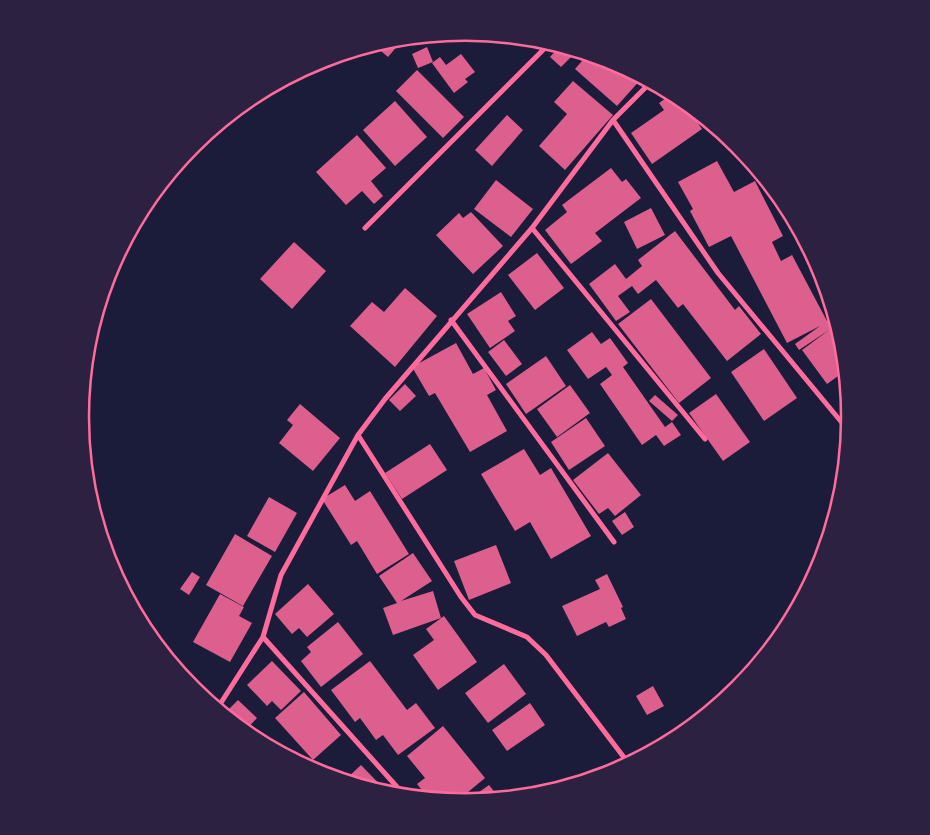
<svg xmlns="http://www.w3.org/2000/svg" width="930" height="835" viewBox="0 0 930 835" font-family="Helvetica,sans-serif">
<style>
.building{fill:#dd5f8e}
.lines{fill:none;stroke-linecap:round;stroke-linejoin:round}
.minor{stroke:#ff6b9d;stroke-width:5}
.rim{fill:none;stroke:#ff6b9d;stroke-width:2.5}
</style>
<rect width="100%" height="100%" fill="#1b1b3a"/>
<path class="building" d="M390,40H394L399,44L388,57L374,45Z
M560,46L572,56L561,67L550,57Z
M427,47L433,62L418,68L412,54Z
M461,54L475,72L465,79L468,82L454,93L432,63L440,57L446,65Z
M588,54L613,62L642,78L617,106L575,69Z
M417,70L464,117L443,138L396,91Z
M573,81L613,115L565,170L539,146L567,114L554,102Z
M672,94L681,99L702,129L652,164L631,133L664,110L659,103Z
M395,101L427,137L395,166L363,130Z
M507,115L523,130L492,166L475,150Z
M357,135L386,168L371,181L383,196L374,204L362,191L346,205L316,172Z
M717,161L734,192L755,181L783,236L772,242L781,261L792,255L827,321L830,319L834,326L837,324L843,343L845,371L827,384L802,350L829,330L799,350L795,344L820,326L787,343L731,236L709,247L690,211L693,209L678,182Z
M611,168L622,182L626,179L641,198L595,233L602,241L571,264L545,230L567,212L562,205Z
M496,180L533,209L511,237L474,209Z
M651,208L665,235L637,249L624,222Z
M471,212L503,246L473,274L436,235L459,213L463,218Z
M675,231L735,310L739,306L761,334L727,361L683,304L678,308L656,280L638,294L632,286L618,296L630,312L616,321L589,284L615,264L626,279L642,266L638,260Z
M294,242L326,271L292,309L260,279Z
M537,253L564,288L535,310L508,275Z
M405,288L437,316L395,367L350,326L372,302L384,312Z
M501,292L516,316L508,321L515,331L490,348L467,314Z
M651,299L711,378L679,403L618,324Z
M592,332L601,344L610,338L628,363L623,367L665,427L672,422L681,435L664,446L656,435L642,445L600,384L612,375L606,367L588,379L567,350Z
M504,340L522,364L506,376L488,352Z
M456,343L473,374L484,368L496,390L487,395L507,431L470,452L435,393L429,396L412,367Z
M764,349L797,398L764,421L731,372Z
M546,356L566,386L526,414L506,384Z
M405,384L416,396L400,411L389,400Z
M570,385L590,413L557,437L537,409Z
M716,394L750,442L723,461L689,413Z
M655,395L678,415L672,421L649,401Z
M300,404L340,438L313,471L279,443L293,425L287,420Z
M586,418L605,446L569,470L551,442Z
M430,444L447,470L402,499L385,473Z
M524,449L540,475L551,468L591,536L551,559L530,522L515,531L481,474Z
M608,453L641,495L615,516L608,508L599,514L573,480Z
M345,485L355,501L370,491L409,554L377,574L357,541L351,545L322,499Z
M269,497L297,513L275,552L247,536Z
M625,512L634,527L622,535L612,521Z
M235,534L272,556L243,606L206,585Z
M496,545L511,583L469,600L454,561Z
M413,553L432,581L401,601L433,591L441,618L393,635L383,608L397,603L379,576Z
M192,572L200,577L189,595L180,589Z
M607,574L623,607L621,608L626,619L609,627L606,622L577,636L562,606L600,589L595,580Z
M308,584L334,614L307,637L299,628L292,634L275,614Z
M220,594L244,607L239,616L252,623L230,662L193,642Z
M444,616L477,662L438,690L413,655L434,640L426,629Z
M338,622L363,654L321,687L301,661L311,652L307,647Z
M272,661L301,691L281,710L272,701L267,706L247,685Z
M370,661L407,710L416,703L435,728L398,755L383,735L376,740L360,718L355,722L331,690Z
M504,664L526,694L488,723L465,693Z
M653,686L664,706L647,715L636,696Z
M304,692L341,735L313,760L275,718Z
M238,700L257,718L244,732L225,713Z
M530,703L545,725L507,751L492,730Z
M443,726L485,778L456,802L429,799L417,784L425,778L407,756Z
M361,765L390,795L344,781Z
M489,785L500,799L465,802Z"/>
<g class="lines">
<path class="minor" d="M613,120L718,273L848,430
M365,228L550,43
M532,228L705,439
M451,320L614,542
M358,435L461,597L475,615L527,637L546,655L629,764
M263,637L406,797
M217,709L263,637L281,575L358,435L385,399L532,228L613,120L651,82"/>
</g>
<path d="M0 0H930V835H0ZM89 417a376 376 0 1 1 752 0a376 376 0 1 1-752 0Z" fill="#2d2142" fill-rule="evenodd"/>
<path class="rim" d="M89 417a376 376 0 1 1 752 0a376 376 0 1 1-752 0Z"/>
</svg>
